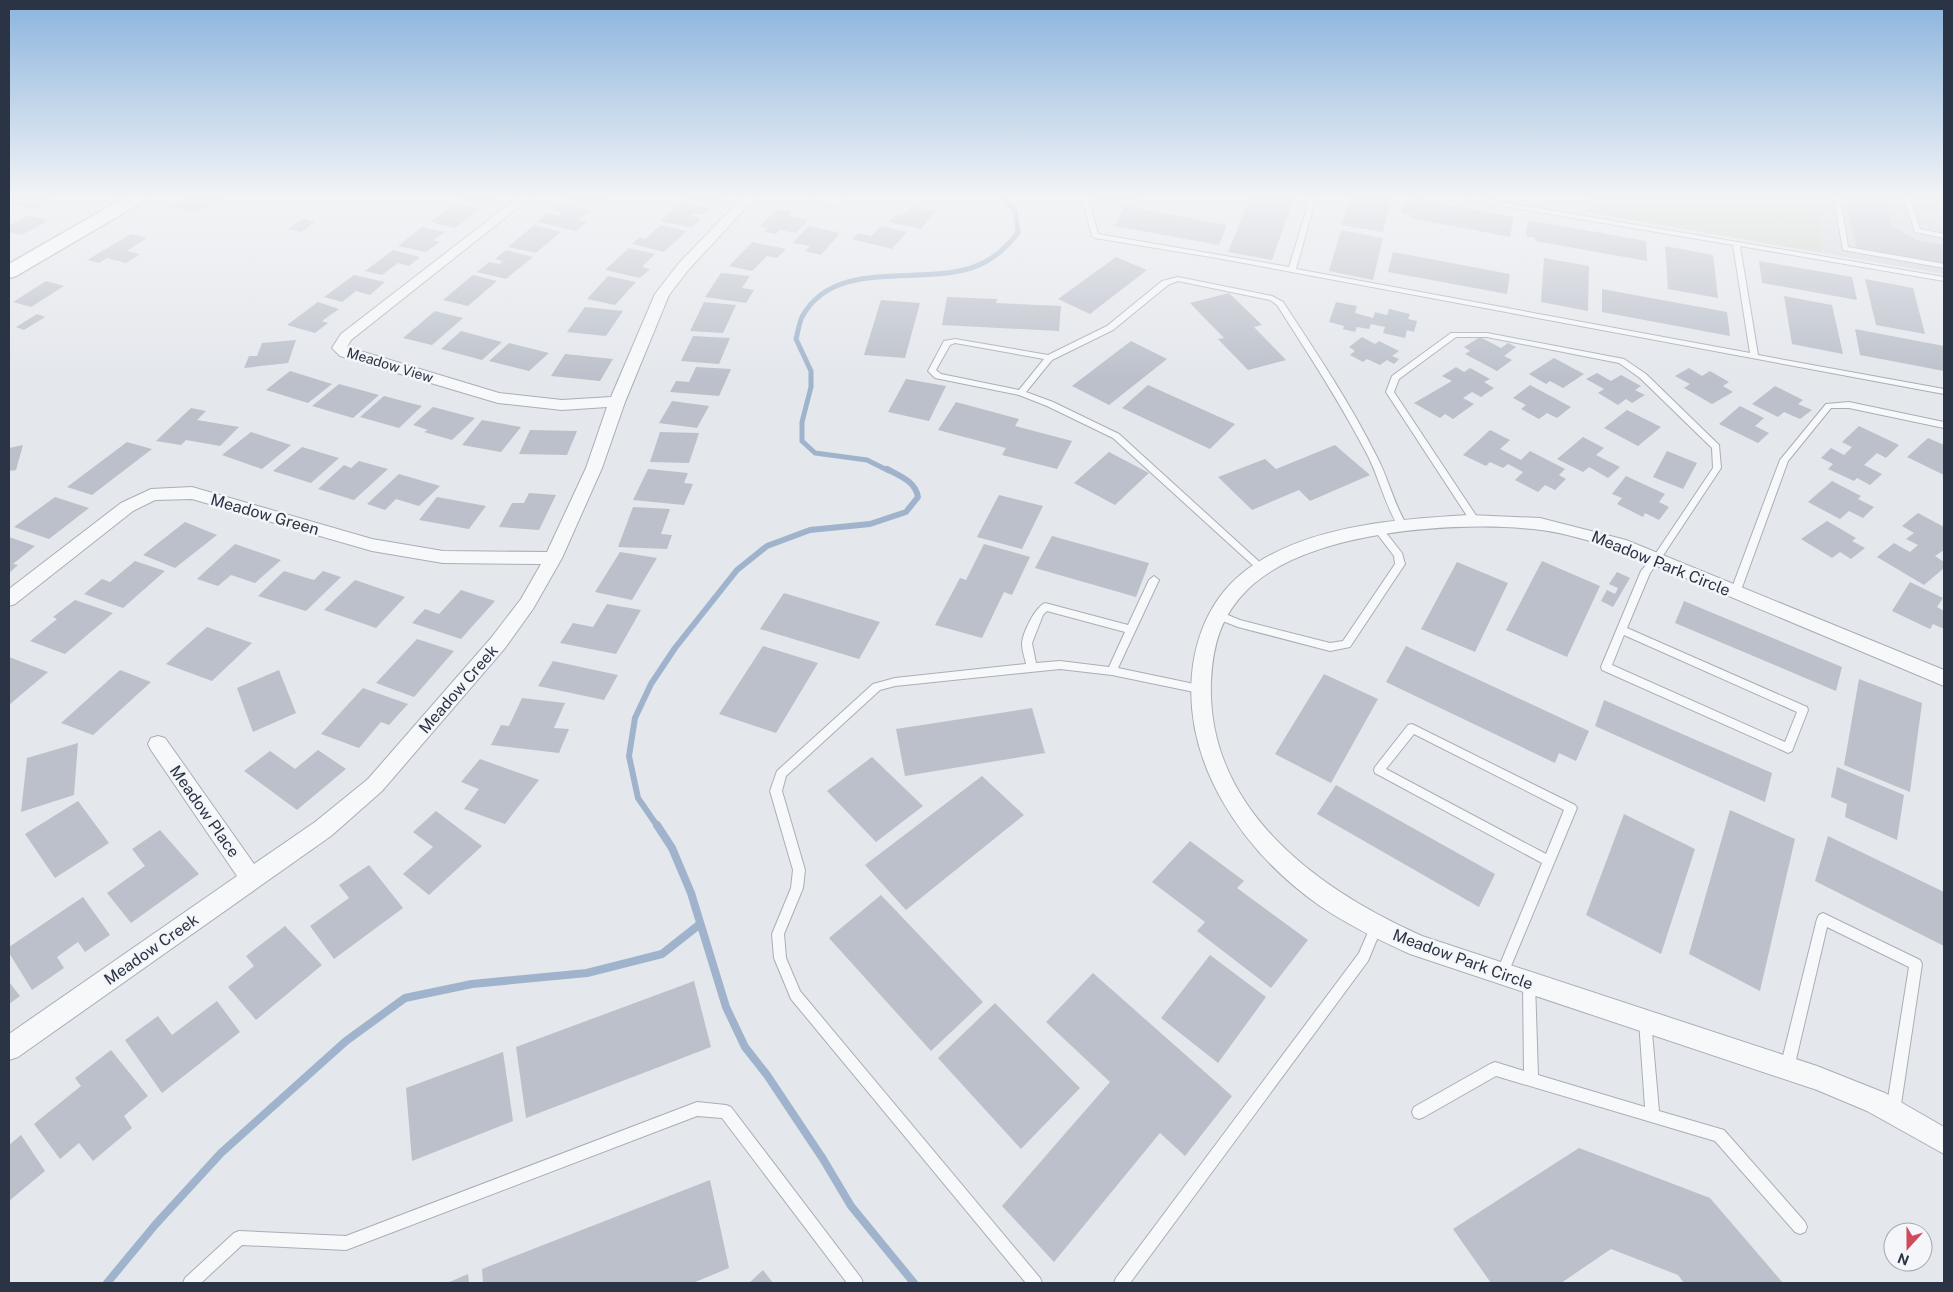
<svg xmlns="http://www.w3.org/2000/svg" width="1953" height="1292" viewBox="0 0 1953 1292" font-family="'Public Sans',sans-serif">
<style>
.built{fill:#d2d6de}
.green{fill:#c9d6c5}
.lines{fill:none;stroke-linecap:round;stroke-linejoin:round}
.stream-far2{stroke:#9fb4cc;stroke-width:5}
.stream-far1{stroke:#9fb4cc;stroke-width:6}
.stream{stroke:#9fb4cc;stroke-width:8}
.building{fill:#bbc0ca}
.lane-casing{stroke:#a9aeb7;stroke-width:2}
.street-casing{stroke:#a9aeb7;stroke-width:2}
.secondary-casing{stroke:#a9aeb7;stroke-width:3}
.lane{fill:#f7f8fa;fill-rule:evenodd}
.street{fill:#f7f8fa;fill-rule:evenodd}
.secondary{fill:#fff;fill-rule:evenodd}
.labels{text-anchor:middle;stroke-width:5;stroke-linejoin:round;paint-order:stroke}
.far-street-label{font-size:14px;fill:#2b3445;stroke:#f4f6f9}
.street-label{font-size:16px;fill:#2b3445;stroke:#f4f6f9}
</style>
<rect width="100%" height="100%" fill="#e4e7ec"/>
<path class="built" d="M1819,198H1944V274L1822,253Z"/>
<path class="green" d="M1587,198H1819L1822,253L1585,212Z"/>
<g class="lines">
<path class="stream-far2" d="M889,471L867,460L815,453L802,441V422L811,387V371L796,339C798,332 799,323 802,317C837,252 934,292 987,261C999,254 1009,244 1018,233L1015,210L1005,202L1006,198"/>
<path class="stream-far1" d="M658,827L638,798L629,756L635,718L651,684L675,648L737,570L767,546L810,530L870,524L906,512L918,497C915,481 900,476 887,469"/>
<path class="stream" d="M657,825L672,848L691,893L726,1007L745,1047L767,1075L823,1159L851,1206L914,1283
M107,1283L155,1225L221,1153L346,1041L405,998L472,984L587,973L662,954L700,924"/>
</g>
<path class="building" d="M16,198H43L52,200L34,210L9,203Z
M188,198H222L196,213L172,207Z
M458,198H495L486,205Z
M565,198H607L598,206Z
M685,198H723L715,205Z
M1098,198H1136L1137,200H1098Z
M1250,198H1294L1272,260L1228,252Z
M1350,198H1392L1383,232L1341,225Z
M1413,198L1514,217L1510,237L1410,218L1411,215L1401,213L1405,201L1412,202Z
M1845,198H1884L1892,226L1919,241L1944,245V264L1857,248Z
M681,202L710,208L702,215L693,213L690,216L701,218L691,228L660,221Z
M455,203L480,209L455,228L430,222Z
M562,203L591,210L578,220L587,222L576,231L537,222L548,213L558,216L562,212L554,210Z
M911,206L935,212L921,229L889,222L896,214L903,216Z
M1125,206L1227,225L1219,245L1114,226Z
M777,209L792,212L789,216L808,220L796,233L780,230L776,234L764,232L768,228L760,226Z
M29,215L49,220L22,235L9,232V226Z
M303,219L315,222L301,232L288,229Z
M1528,220L1646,241L1647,261L1535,241V238L1526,236Z
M534,225L561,232L536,253L508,247Z
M661,225L687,231L664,252L632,244L640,237L645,239Z
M808,226L840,233L821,255L805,251L810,246L793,243Z
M881,226L907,232L892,249L852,239L858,233L871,236Z
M422,227L445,232L434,240L440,242L426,252L398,246Z
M1341,230L1383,238L1373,280L1329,271Z
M131,234L147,238L127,251L140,254L126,263L107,258L99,263L87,260Z
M752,242L786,249L777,258L767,256L752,271L729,266Z
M1665,246L1713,255L1718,298L1668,289Z
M629,248L655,254L642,267L650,269L640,278L605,270Z
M393,250L420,257L409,266L398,263L382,275L365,271Z
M506,250L533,257L506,279L477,272L489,262L499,264L503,261L495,259Z
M1393,252L1510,274L1507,294L1388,272Z
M1116,257L1147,270L1090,314L1058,299Z
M1544,258L1589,266L1588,311L1541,302Z
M1759,261L1852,277L1857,300L1762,283Z
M721,273L750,276L742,288L754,290L746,303L705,297Z
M354,275L385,282L370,295L356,291L342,302L324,297Z
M473,275L497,281L468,306L443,300Z
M608,276L636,282L615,305L587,299Z
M1865,279L1913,288L1925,334L1876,325Z
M46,281L64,286L31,307L13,302Z
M1602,289L1727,312L1730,336L1602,312Z
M1229,293L1262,325L1254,327L1286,360L1248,370L1218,339L1224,338L1190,303Z
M1784,296L1832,305L1843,354L1792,344Z
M947,297L997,299L996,303L1061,306L1059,331L942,325Z
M881,300L920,303L905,358L864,355Z
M318,302L339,309L322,321L328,323L315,333L287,325Z
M704,302L736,305L723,333L690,331Z
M1336,302L1357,306L1355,313L1373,318L1375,312L1387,315L1389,309L1410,314L1408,319L1417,321L1414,332L1407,330L1405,338L1383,333L1385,327L1371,324L1369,329L1357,327L1355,332L1343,329L1344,326L1329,322Z
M585,307L623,311L606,336L567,332Z
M435,311L463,318L432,345L403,338Z
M37,314L45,317L24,330L16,327Z
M1855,329L1944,346V371L1860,355Z
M461,331L502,342L482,360L441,349Z
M693,336L730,338L719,364L681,361Z
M1362,337L1375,344L1379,341L1399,351L1392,356L1399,359L1394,364L1387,360L1380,365L1367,359L1363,362L1350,355L1355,351L1349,347Z
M1480,337L1501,348L1508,343L1516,347L1504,356L1512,360L1497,371L1465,354L1470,351L1464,347Z
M296,340L288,363L244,368L249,356H257L262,343Z
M1131,341L1167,359L1109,405L1072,386Z
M509,343L549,353L529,371L489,361Z
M565,354L613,359L600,381L551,376Z
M1554,358L1584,374L1563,388L1550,381L1546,384L1529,374Z
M696,367L731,369L719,396L670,392L676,381L689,382Z
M1456,367L1464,372L1470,368L1490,379L1484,382L1494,388L1481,397L1472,392L1463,398L1474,404L1453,419L1445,414L1440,418L1414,403L1452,381L1442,376Z
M1689,368L1702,376L1710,371L1729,382L1723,386L1733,392L1712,404L1684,388L1690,384L1675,376Z
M290,371L332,384L308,403L266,390Z
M1597,373L1611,381L1621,375L1641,386L1635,390L1645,395L1632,403L1626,399L1618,405L1598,393L1604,389L1586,379Z
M906,379L946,386L929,421L888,412Z
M339,384L379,395L353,418L312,406Z
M1148,385L1235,424L1210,449L1122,408Z
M1530,385L1571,407L1557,418L1547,413L1539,419L1521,409L1526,405L1513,398Z
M1775,386L1803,400L1798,404L1812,410L1800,419L1784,412L1778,417L1752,404Z
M384,396L422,406L399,428L360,417Z
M672,401L709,406L697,428L659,423Z
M956,402L1019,419L1015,426L1072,441L1057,469L1002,455L1006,448L938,430Z
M1740,406L1764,418L1755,426L1769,433L1758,443L1719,424Z
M433,407L475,418L452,440L424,432L428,430L413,425Z
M191,408L206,411L197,420L239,427L220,446L186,440L181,445L156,441Z
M1627,410L1661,427L1638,446L1604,428Z
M482,420L521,427L501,452L462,445Z
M1859,426L1899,445L1886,458L1877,453L1864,465L1882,474L1870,485L1857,478L1854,481L1828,469L1833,464L1821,458L1831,448L1844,455L1852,447L1842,442Z
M530,430L577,431L567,455L519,454Z
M1490,430L1510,440L1500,449L1521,460L1530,451L1565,469L1559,475L1566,479L1555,490L1545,485L1538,492L1515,480L1523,472L1508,464L1503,468L1490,462L1486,466L1463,455Z
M251,432L291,445L262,469L222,455Z
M660,432L699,433L689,463L650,462Z
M1583,437L1604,448L1596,455L1620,467L1608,478L1589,467L1583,472L1557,459Z
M1928,438L1944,445V475L1907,457Z
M127,442L152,449L92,495L67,487Z
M23,445L16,470L9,471V448Z
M1335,445L1370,475L1310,501L1299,490L1252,510L1218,477L1265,459L1276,469Z
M302,447L339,458L311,483L273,471Z
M1667,451L1697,463L1683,489L1653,477Z
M1109,452L1149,473L1115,505L1074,483Z
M359,461L388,469L354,500L318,489L344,465L351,468Z
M648,469L688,473L684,483L693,484L684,505L633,500Z
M399,474L440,486L419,506L396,499L385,510L367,504Z
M1626,476L1665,494L1659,502L1669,507L1659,520L1645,513L1643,517L1617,504L1622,498L1612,494Z
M1832,481L1861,496L1858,499L1874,507L1863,518L1849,511L1840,519L1808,502Z
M529,493L556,495L539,530L499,527L512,503H524Z
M999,495L1043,506L1022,549L977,537Z
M55,497L89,508L49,539L14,527Z
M437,497L486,506L469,529L419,520Z
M633,507L670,509L661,534L672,535L667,549L618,547Z
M1918,513L1944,527V550L1935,556L1944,562V568L1924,585L1877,557L1894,543L1910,552L1918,545L1906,539L1914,533L1902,526Z
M1827,521L1856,538L1852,541L1865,548L1851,559L1840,552L1832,558L1801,539Z
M185,522L217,535L175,568L143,555Z
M1052,536L1149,563L1136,597L1035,568Z
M9,537L35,546L13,564L18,565L9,573Z
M235,544L281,560L255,583L231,575L218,586L197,579Z
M984,544L1030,557L1012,595L1004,592L982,638L935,625L960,578L966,580Z
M620,552L657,558L632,600L595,592Z
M135,561L165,571L123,608L84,594L102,579L110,582Z
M1542,561L1600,586L1567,657L1506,630Z
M1457,562L1508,583L1475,652L1421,629Z
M284,571L314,580L323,571L341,577L306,611L258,596Z
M1617,572L1630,578L1613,607L1601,601L1607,590L1615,594L1618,588L1609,584Z
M355,580L405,597L376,628L324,610Z
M1910,582L1943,598L1937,607L1944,611V629L1933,624L1930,629L1892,611Z
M461,590L495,601L461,639L412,623L425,609L439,614Z
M784,593L880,622L859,659L760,629Z
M75,600L113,613L65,654L30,641L57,619L53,617Z
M1684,601L1842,667L1836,691L1675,623Z
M607,604L641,610L616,654L560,643L573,623L593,627Z
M207,627L252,643L212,681L166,664Z
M417,639L454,651L414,697L376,683Z
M763,646L818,663L776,733L719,714Z
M1406,646L1589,731L1576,761L1559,753L1555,763L1386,682Z
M9,657L48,672L9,705Z
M553,661L618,675L604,700L538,686Z
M120,670L151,682L93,735L61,723Z
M279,670L296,713L253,732L237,688Z
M1324,674L1378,699L1331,783L1275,754Z
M1859,679L1922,703L1910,792L1844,765Z
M363,688L408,704L389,725L381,722L359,748L321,734Z
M522,698L565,703L554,728L569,729L559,753L491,745L501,725L509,726Z
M1604,700L1772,773L1765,802L1595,726Z
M1032,708L1045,753L905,776L896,729Z
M78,743L74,795L21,812L27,758Z
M318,750L346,769L297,810L244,771L270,751L295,769Z
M872,757L923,806L876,842L827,791Z
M480,759L539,780L505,824L464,809L479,789L461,782Z
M1837,767L1904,795L1897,840L1845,817L1847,804L1831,797Z
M982,776L1024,815L906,910L865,865Z
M1336,785L1495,874L1479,907L1317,814Z
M78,801L109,843L55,878L25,834Z
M1730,810L1795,839L1760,991L1689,954Z
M436,811L482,846L429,895L403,874L433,847L413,832Z
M1624,814L1695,849L1661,954L1586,915Z
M160,830L199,874L131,923L107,893L145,866L132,849Z
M1828,836L1944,892V946L1815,881Z
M1190,841L1244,881L1237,888L1308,940L1271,988L1197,931L1205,922L1152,882Z
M369,865L403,908L334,959L310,926L349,898L339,885Z
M881,895L983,1002L931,1051L829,938Z
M83,897L110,935L85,952L78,942L57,957L64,968L32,990L9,953V947Z
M285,926L322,965L256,1020L228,987L254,966L246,956Z
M1210,955L1266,997L1218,1063L1161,1018Z
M1093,973L1232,1096L1185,1156L1160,1133L1054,1262L1002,1206L1110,1082L1046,1022Z
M694,981L711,1047L526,1118L516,1047Z
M9,982L20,996L9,1004Z
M217,1001L240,1032L162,1093L125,1040L158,1016L172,1035Z
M995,1003L1080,1088L1021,1149L938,1058Z
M111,1050L148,1096L124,1116L132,1128L93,1161L79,1143L60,1159L34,1124L81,1086L75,1078Z
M503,1052L513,1121L412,1161L406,1088Z
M21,1135L45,1171L9,1201V1145Z
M1579,1148L1710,1198L1783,1283H1684L1678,1275L1611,1249L1561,1283H1491L1453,1229Z
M710,1180L729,1268L693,1283H483L482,1269Z
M763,1270L773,1283H749Z
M468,1274L469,1283H447Z"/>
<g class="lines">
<g class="lane-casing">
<path id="lane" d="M1082,198H1088L1098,234L1289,267L1310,198H1316L1296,269L1750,353L1733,245L1468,200L1465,198H1478L1944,277V281L1740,246L1758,355L1944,389V394L1217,258L1095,238L1092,236Z
M1834,198H1840L1848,247L1944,264V268L1843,250Z
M1904,198H1910L1920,229L1944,234V238L1915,232Z
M1178,277L1272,296L1283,302C1316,352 1350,403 1377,457C1389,480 1394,505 1408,527L1406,529H1400C1385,506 1380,480 1368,456C1341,404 1309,355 1277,305L1270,300L1178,281L1168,285L1113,330L1052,360L1026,392L1053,402L1119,434L1264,566L1266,568L1264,570H1258L1113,438L1047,406L1019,395L935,378L928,371L944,341L955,339L1048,355L1107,326L1162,281ZM955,343L1044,359L1019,390L941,374L936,370L950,345Z
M1451,333H1487L1624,359L1646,374L1719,445L1721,468L1660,560L1650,573L1627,628L1807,707L1808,710L1792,751L1788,753L1784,751L1602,670L1601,667L1641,571L1654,556L1713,468L1712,448L1640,378L1619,363L1487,337H1456L1399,379L1394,392L1479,520L1474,523L1471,522L1386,392L1392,376ZM1624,635L1797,712L1785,742L1612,665Z
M1849,402L1944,422V428L1849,408H1831L1788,461L1740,593L1738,596H1732L1730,593L1780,460L1826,404Z
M1380,528L1383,529L1402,553L1405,564L1350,647L1330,651L1238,627L1215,618L1213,615L1218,611L1240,620L1330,643L1343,641L1395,564L1394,556L1375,531Z
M1154,576L1159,580L1118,668L1199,685L1203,686L1204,689L1203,692L1199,693L1112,675L1060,669L895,686L880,690L786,776L782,791L805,870L803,888L784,934L786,958L800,991L1040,1278L1042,1283H1026L791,999L774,958L772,934L791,888L793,870L770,791L777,771L873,684L895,678L1026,664C1025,658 1022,651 1022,644C1022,634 1035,607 1045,603L1128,625L1149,580ZM1047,611L1125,632L1109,667L1060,661L1036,663L1032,643L1043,615Z
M1412,724L1575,805L1577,808L1506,978L1502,980L1498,978L1496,974L1542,863L1375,773L1374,770L1375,767L1408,725ZM1414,734L1564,810L1546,854L1386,769Z
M1823,913L1920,960L1922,964L1900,1111L1898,1116L1893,1118L1888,1116L1886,1111L1909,967L1827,927L1794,1068L1792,1073L1787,1075L1782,1073L1780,1068L1817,919L1819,915Z
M1376,921L1380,923L1382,927L1368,961L1130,1283H1114L1116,1278L1359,953L1372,923Z
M1529,977L1533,979L1535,983L1538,1075L1645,1107L1639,1021L1640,1016L1645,1015L1650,1016L1651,1021L1659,1111L1724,1130L1805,1222L1807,1227L1805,1232L1800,1234L1795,1232L1715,1141L1496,1076L1424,1117L1419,1119L1414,1117L1412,1112L1414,1107L1490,1064L1495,1062L1524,1071L1523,983L1525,979Z
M697,1102L726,1105L731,1107L861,1278L863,1283H847L722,1118L697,1116L346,1250L242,1245L201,1283H183L185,1278L234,1233L239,1231L346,1236Z"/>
</g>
<g class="street-casing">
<path id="street" d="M517,198H530L351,340L347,347L499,393L562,400L611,397L655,294L679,263L742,198H755L689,269L669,295L625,402L602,468L562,558L533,609L505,648L382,791L331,836L18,1057L9,1060V1034L237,876L151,750L148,744L151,738L158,736L165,738L254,864L315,822L368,779L491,638L521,599L541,564L443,563L372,551L192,499L155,500L133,511L15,604L9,606V589L121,503L151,489L192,487L372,539L443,551L547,552L586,468L607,407L562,410L498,403L340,356L332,348L341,334Z
M811,198H837L846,202L840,206L813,201Z
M1469,515L1540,518L1626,540L1944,670V686L1614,548C1590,541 1565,533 1541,530C1460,520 1307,530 1247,590C1221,616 1213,644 1211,681C1206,809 1317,889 1422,936L1817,1066L1885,1093L1944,1127V1154L1867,1111L1817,1090L1410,954C1379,940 1348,925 1320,906C1243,852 1180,762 1193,665C1200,619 1222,582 1263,559C1324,524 1401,519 1469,515Z"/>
</g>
<g class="secondary-casing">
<path id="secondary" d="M124,198H145L142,202L16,276L9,278V264Z"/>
</g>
<use href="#lane" class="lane"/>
<use href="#street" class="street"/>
<use href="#secondary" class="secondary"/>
</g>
<linearGradient id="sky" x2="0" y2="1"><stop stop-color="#8bb4dd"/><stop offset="0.52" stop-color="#f3f4f6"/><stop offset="1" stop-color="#f3f4f6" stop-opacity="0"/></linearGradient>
<rect width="1953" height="379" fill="url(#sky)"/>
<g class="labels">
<g class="far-street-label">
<text transform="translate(390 365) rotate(17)" y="5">Meadow View</text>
</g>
<g class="street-label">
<text transform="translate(265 514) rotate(16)" y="6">Meadow Green</text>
<text transform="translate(1661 563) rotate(22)" y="6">Meadow Park Circle</text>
<text transform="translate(458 689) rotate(-49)" y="6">Meadow Creek</text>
<text transform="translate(205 811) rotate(55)" y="6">Meadow Place</text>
<text transform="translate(151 949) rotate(-35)" y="6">Meadow Creek</text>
<text transform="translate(1463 959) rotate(20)" y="6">Meadow Park Circle</text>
</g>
</g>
<rect width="1953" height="1292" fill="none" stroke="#2b3445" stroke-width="20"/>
<g transform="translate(1908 1247) rotate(201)"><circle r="24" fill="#f4f6f9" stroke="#a4a8b1"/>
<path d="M0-4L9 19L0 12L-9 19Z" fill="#d1495b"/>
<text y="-8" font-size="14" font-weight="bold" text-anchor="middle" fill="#2b3445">N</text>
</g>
</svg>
